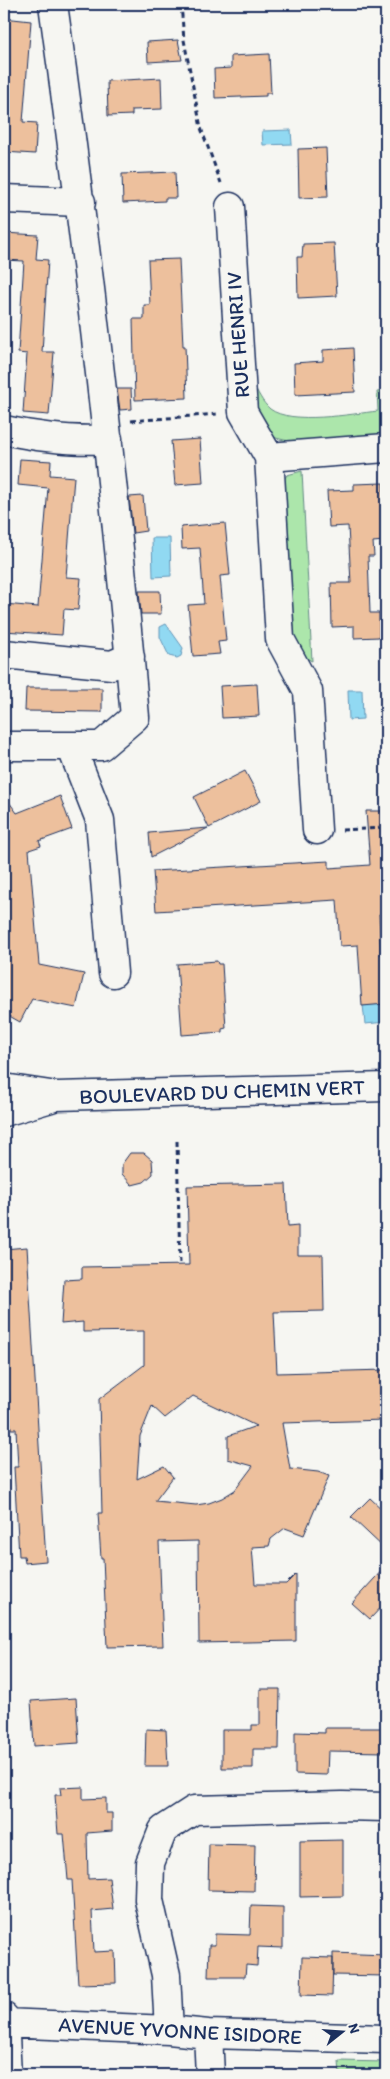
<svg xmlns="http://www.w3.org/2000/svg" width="390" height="2079" viewBox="0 0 390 2079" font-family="Itim,sans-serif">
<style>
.green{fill:#ace6ab;stroke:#648a84}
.water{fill:#91d9f2;stroke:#6295b7}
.building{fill:#edc09d;stroke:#1b2f5e;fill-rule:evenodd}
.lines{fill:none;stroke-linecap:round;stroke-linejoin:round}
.minor-casing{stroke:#1b2f5e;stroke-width:31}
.path{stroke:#1b2f5e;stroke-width:3;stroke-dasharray:5 4;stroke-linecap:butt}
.minor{stroke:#f6f6f2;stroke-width:28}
.labels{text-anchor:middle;stroke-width:4.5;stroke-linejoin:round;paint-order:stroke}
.street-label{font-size:21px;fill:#1b2f5e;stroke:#f6f6f2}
</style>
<rect width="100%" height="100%" fill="#f6f6f2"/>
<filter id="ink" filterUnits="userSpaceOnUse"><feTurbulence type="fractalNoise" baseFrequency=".02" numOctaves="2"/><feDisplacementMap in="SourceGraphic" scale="10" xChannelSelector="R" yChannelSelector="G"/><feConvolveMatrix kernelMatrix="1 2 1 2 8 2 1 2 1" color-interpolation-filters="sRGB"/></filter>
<g filter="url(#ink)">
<path class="green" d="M253,383C258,393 262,402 270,409C291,425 351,414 378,411L377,392L386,391V441L305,445L276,438L264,428L254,413Z
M302,471L312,661L298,654L288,623L279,486L287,475Z
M339,2061L386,2062V2075H340Z"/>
<path class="water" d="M291,130L292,144L263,145L262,131Z
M152,538H170L171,576L153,577Z
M166,624L183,648L181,656L177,658L169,656L160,637V627Z
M348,690H362L363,719L349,720Z
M386,1004V1022L365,1024L363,1005Z"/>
<path class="building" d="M4,18L31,21L23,122L37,123L35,154L4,152Z
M178,40L182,60L148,62L147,42Z
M269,54L271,93H266V96L215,98L214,69L231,68V56Z
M161,78L162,109L132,110V115L108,116L107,81Z
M326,148L328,197L299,198L298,149Z
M175,172L176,198H165V201L123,203L122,174Z
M4,233L38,235L36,259L48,260L42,352H54L49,415L23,413L27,354L18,353L24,261L4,260Z
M334,243L337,296L298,298L297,257H302L303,244Z
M179,259L183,346H185L187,398L135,400L133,319H144V305H150L148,260Z
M353,348L355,392L295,395L294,363L323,361V350Z
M117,389H131L132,409L120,410Z
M200,439L203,483L175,485L171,441Z
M20,459L51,461L50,475L74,477L66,577L81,578L78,610L64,609L62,635L4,631V604L38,607L48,488L18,485Z
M383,483L384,541L373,542L374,556H368L370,613H379V637L354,638V626L332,627L331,583H351L348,526L329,527L327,491L354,490V484Z
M143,496L146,531L133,533L129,497Z
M225,523L230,575L220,576L226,641L218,642L220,654L193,656L188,605L204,604L200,548L182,549L181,527Z
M139,591H160L161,614H141Z
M257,684L259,716L222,718L220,686Z
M26,688H102V712L25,711Z
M245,771L261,801L209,828L194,797Z
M4,795L17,813L60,796L72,829L39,841L41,846L29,850L39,965L84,974L76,1008L32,999L20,1022L4,1013Z
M366,811H386V913L379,914L381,955H386V1004L362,1006L358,945L340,946L337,900L156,911L153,871L329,861V868L370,865Z
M208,828L151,857L149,833Z
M217,961L218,964H222L226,1028L222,1029V1032L182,1035L177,964Z
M130,1153H144L152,1160L153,1174L144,1182L132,1185L122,1174V1164Z
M286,1184L288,1226L298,1225V1255H323L324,1311L274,1312L277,1373L385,1370V1420L282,1423L290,1469L318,1472L329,1476L304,1535L285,1528L271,1539L269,1546L252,1547L255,1584H286L296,1574V1641L199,1643L198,1541L159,1542L163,1646L107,1647L103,1558H101L98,1513H102L99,1399L144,1365V1331L83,1332V1322L61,1324L64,1280L82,1279V1267L189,1265L187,1186ZM193,1396L256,1426L228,1436V1459L253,1466L235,1490L222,1498L209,1503L196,1505L155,1501L173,1477L164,1466L137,1479L140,1436L152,1406L165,1418Z
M27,1247L46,1561L25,1563L24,1556H19L14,1467H18L16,1429H11L10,1415L4,1311V1249Z
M370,1498L386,1513V1550L351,1517Z
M386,1566V1602L370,1619L352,1603Z
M260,1689H280L279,1749H253V1768H222V1730H252V1725H260Z
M76,1698L79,1743L34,1746L31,1701Z
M325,1728H386V1752L328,1751L327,1775L295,1774V1732L325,1733Z
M146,1729L166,1730L168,1766H145Z
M83,1787V1799L106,1798V1813H112V1831L87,1833L88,1879L109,1878L113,1909L92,1911L94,1952L115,1951L116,1983L78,1984L72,1880H68L64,1834H58L55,1795H61L60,1788Z
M343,1840V1896L300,1897V1841Z
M209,1844L255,1845L254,1891L208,1890Z
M251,1906L283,1907V1948L258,1947L257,1966L246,1965L245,1977H208L209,1945H215V1934L250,1935Z
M333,1953L386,1955V1976L333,1975Z
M302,1957L333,1958L332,1996L301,1995Z"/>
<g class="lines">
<g class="minor-casing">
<path id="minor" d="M4,199L81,202
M230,207L243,412L269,457L386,448
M4,430C38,437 73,442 108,439
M269,457L280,639L308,691L317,830
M4,654L112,665L130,657
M4,746H101L135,717C114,479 86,241 53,4
M71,746L100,820L113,973
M4,1088L57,1096L386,1087
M4,1112L51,1098
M4,2017L7,2075
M4,2023L169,2030L208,2034L386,2039
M169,2030L166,1975L149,1900L150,1863L163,1830L194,1810L342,1806L386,1807
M208,2034L210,2075"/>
</g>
<path class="path" d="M181,4L184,40L201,128L221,183
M131,421L217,414
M342,830L386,828
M177,1141L180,1265"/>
<use href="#minor" class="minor"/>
</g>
</g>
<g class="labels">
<g class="street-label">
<text transform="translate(238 335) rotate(-94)" y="7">RUE HENRI IV</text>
<text transform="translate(222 1092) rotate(-2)" y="7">BOULEVARD DU CHEMIN VERT</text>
<text transform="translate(180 2031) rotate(3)" y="7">AVENUE YVONNE ISIDORE</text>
</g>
</g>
<rect width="390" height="2079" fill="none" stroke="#f6f6f2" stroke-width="20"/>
<rect x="10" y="10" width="370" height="2059" fill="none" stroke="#1b2f5e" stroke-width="2" filter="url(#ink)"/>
<g transform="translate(342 2032) rotate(73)" stroke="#f6f6f2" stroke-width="4" paint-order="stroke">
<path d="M0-4L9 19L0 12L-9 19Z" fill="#1b2f5e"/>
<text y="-8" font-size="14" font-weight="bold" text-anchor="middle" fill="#1b2f5e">N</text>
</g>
</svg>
